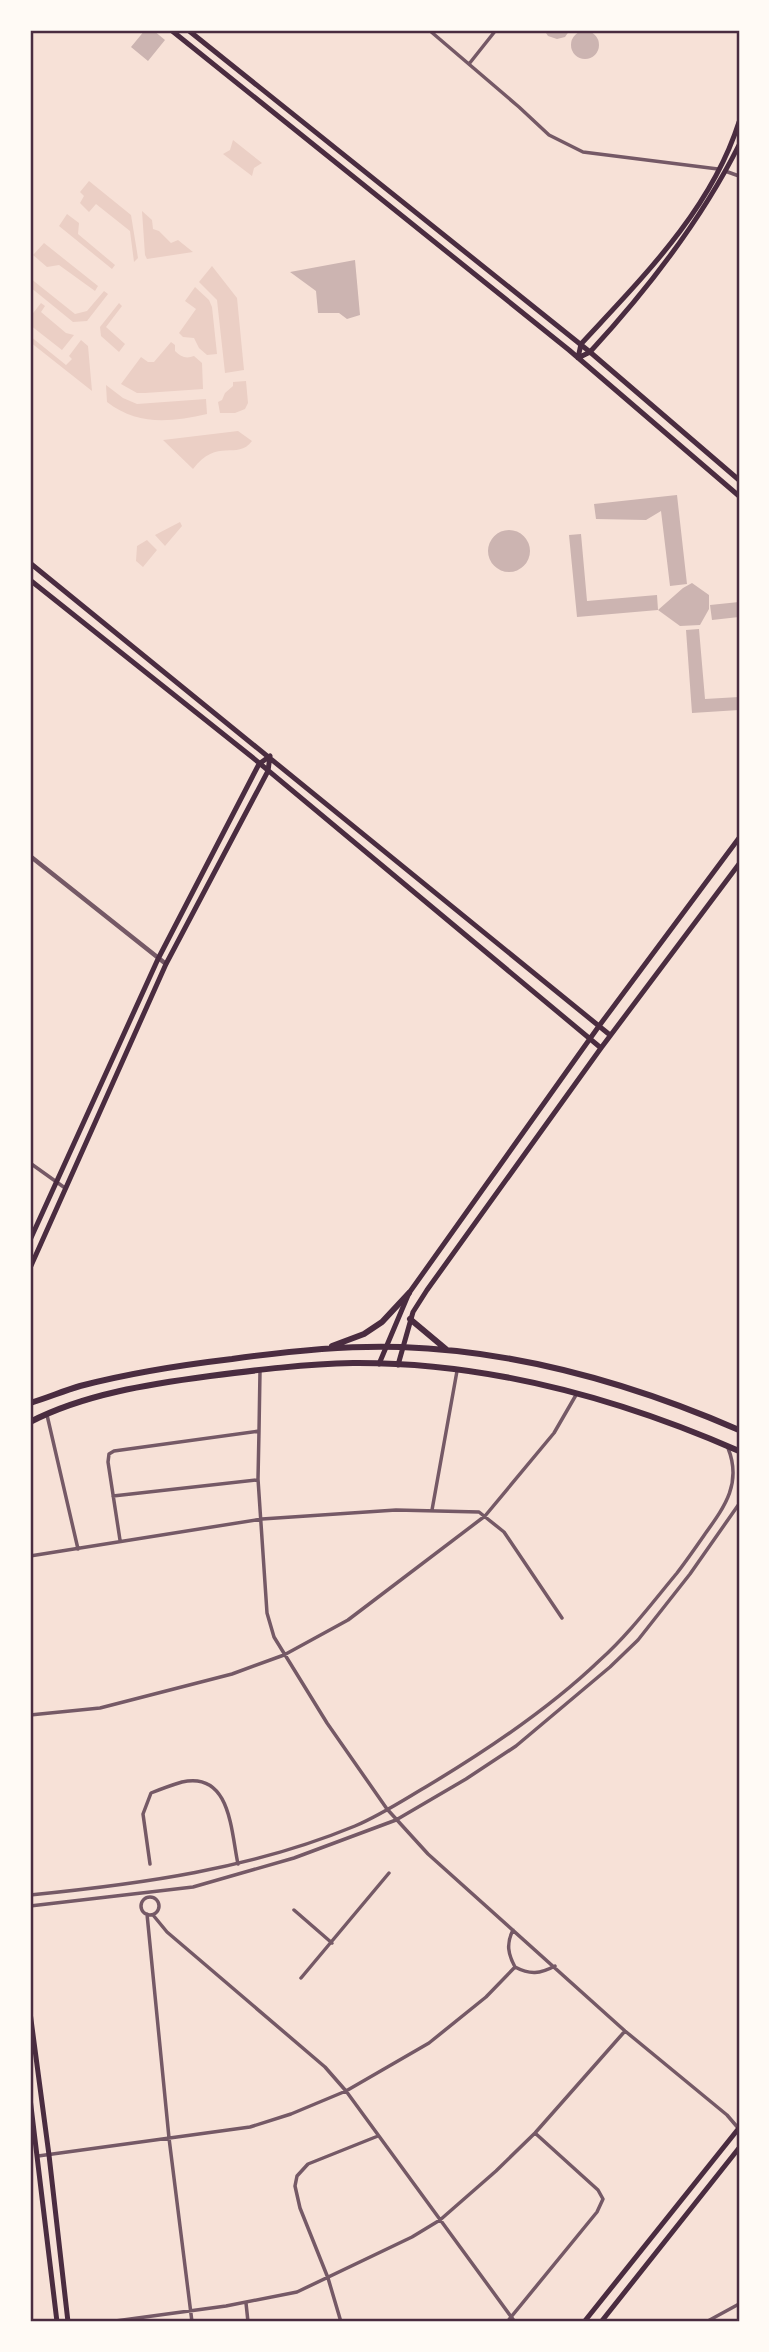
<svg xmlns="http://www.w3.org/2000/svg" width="769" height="2352" viewBox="0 0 769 2352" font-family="'Titillium Web',sans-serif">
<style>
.green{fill:#ebcfc5}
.building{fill:#ccb4b1}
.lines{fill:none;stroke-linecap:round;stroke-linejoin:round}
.minor{stroke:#755966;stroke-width:3.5}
.tertiary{stroke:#755966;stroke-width:4.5}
.secondary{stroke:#4a2c40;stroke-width:5}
.primary{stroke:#4a2c40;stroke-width:6}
.neatline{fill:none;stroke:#4a2c40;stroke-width:2.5}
</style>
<rect width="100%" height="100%" fill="#f7e1d7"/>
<path class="green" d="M233,140L262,163L254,168L252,176L223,154L230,150Z
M89,181L131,215L138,258L134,262L130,231L96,204L89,212L80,203L84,196L80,192Z
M142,211L152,220L153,229L159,231L171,243L178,240L193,252L147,259L145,255Z
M67,214L79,223L78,234L115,265L112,269L59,226Z
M44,243L98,286L95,291L59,265L47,267L33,255Z
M212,266L237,298L244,370L225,373L217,300L199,282Z
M30,278L75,314L87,311L104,291L108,294L87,321L73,322L30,287Z
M195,287L209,300L212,307L217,354L207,355L199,348L194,338L183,337L179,333L196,309L185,301Z
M41,303L45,306L41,312L66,333L74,335L62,350L30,325V317Z
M119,303L122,306L106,327L125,344L119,352L101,336L100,327Z
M30,336L66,365L72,359L69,356L81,340L88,346L92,391L30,342Z
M171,342L175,345V351C181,357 186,359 194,356L202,363L203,389L145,393H137L121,384L141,357L148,362H154Z
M246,381L248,403L245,409L235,413H220L218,402L222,400L225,393L233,386V382Z
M106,385L123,398L137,404L206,399L207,414C171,422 138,426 107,402Z
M238,431L252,441C237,461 217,437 193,469L163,440Z
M180,522L182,526L165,546L155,535Z
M147,540L157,550L143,567L136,561L137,546Z"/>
<path class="building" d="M145,30H153L165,40L148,61L131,47Z
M544,30H570L565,37L557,39L548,36Z
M571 45a14 14 0 1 1 28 0a14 14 0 1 1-28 0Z
M355,260L360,315L347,319L339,313H318L316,291L290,272Z
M677,495L687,584L670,586L661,511L646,520L596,519L594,504Z
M488 551a21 21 0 1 1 42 0a21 21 0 1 1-42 0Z
M581,534L587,601L657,595L658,610L577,617L569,535Z
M692,583L709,595V609L700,625L680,626L658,610L683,588Z
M739,602V617L712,620L710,605Z
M699,629L705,699L739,697V710L692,713L686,630Z"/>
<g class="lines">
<path class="minor" d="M429,30L519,107L549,135L583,152L718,169
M469,64L496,30
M725,171L739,176
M30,1163L65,1188
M47,1415L78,1549
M259,1431L260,1371
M113,1496L257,1480
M432,1510L457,1371
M120,1540L108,1462L109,1454L114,1451L259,1431L258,1479L267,1613L274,1637L327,1723L387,1809L428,1854L625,2031L727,2115L739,2129
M30,1556L262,1519L396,1510L479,1512L504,1532L562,1618
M30,1715L100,1708L232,1674L284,1655L348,1620L485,1516L554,1433L576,1395
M150,1864L143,1814L151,1793C161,1789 172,1785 182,1782C231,1771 231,1832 238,1864
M30,1895C141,1884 251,1869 355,1826C381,1815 405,1799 429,1785C489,1749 550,1708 600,1660C629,1634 652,1603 677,1573C687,1560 696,1547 705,1534C725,1506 742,1483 728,1448
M141 1906a9 9 0 1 1 18 0a9 9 0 1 1-18 0Z
M30,1906L193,1887L294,1858L396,1820L466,1779L516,1746L610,1667L638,1640L690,1574L739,1504
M294,1910L332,1943
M147,1914L169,2138L192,2322
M153,1915L167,1932L325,2067L346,2091L515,2322
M513,1930C506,1944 508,1954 515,1967C530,1975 540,1974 555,1966
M301,1978L389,1873
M38,2156L250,2127L291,2114L346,2091L429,2043L486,1997L515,1967
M246,2303L248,2322
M108,2322L226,2306L297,2292L412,2237L440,2220L496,2171L535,2133L625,2031
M341,2322L328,2278L300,2208L295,2186L297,2176L308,2164L378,2136
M507,2322L597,2212L603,2199L598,2190L535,2133
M706,2322L739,2304"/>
<path class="tertiary" d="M30,856L166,964"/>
<path class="secondary" d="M171,30L569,350L739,496
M188,30L590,352L739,480
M578,358L581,344C642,278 711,210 739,122
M578,358L590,352C648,289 701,221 739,145
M30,563L610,1035
M30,580L252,757L601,1048
M30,1240L158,959L259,764L270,756
M30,1268L166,964L268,771L270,756
M379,1364L409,1293L599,1026L739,838
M398,1365L413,1312L427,1290L601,1048L739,864
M30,2012L49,2155L68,2322
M30,2098L57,2322
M584,2322L739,2128
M601,2322L739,2148"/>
<path class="primary" d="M410,1319L447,1350
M332,1346L364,1334L382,1322L409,1293
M30,1403C47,1398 63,1391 80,1386C130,1373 181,1365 232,1359C288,1351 344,1345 401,1347C518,1351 633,1384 739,1430
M30,1422C84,1394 150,1384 210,1376C257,1370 305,1364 353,1363C486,1362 618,1398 739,1451"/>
</g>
<rect width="769" height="2352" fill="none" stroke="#fffaf5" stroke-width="63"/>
<rect x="32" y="32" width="706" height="2288" class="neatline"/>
</svg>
